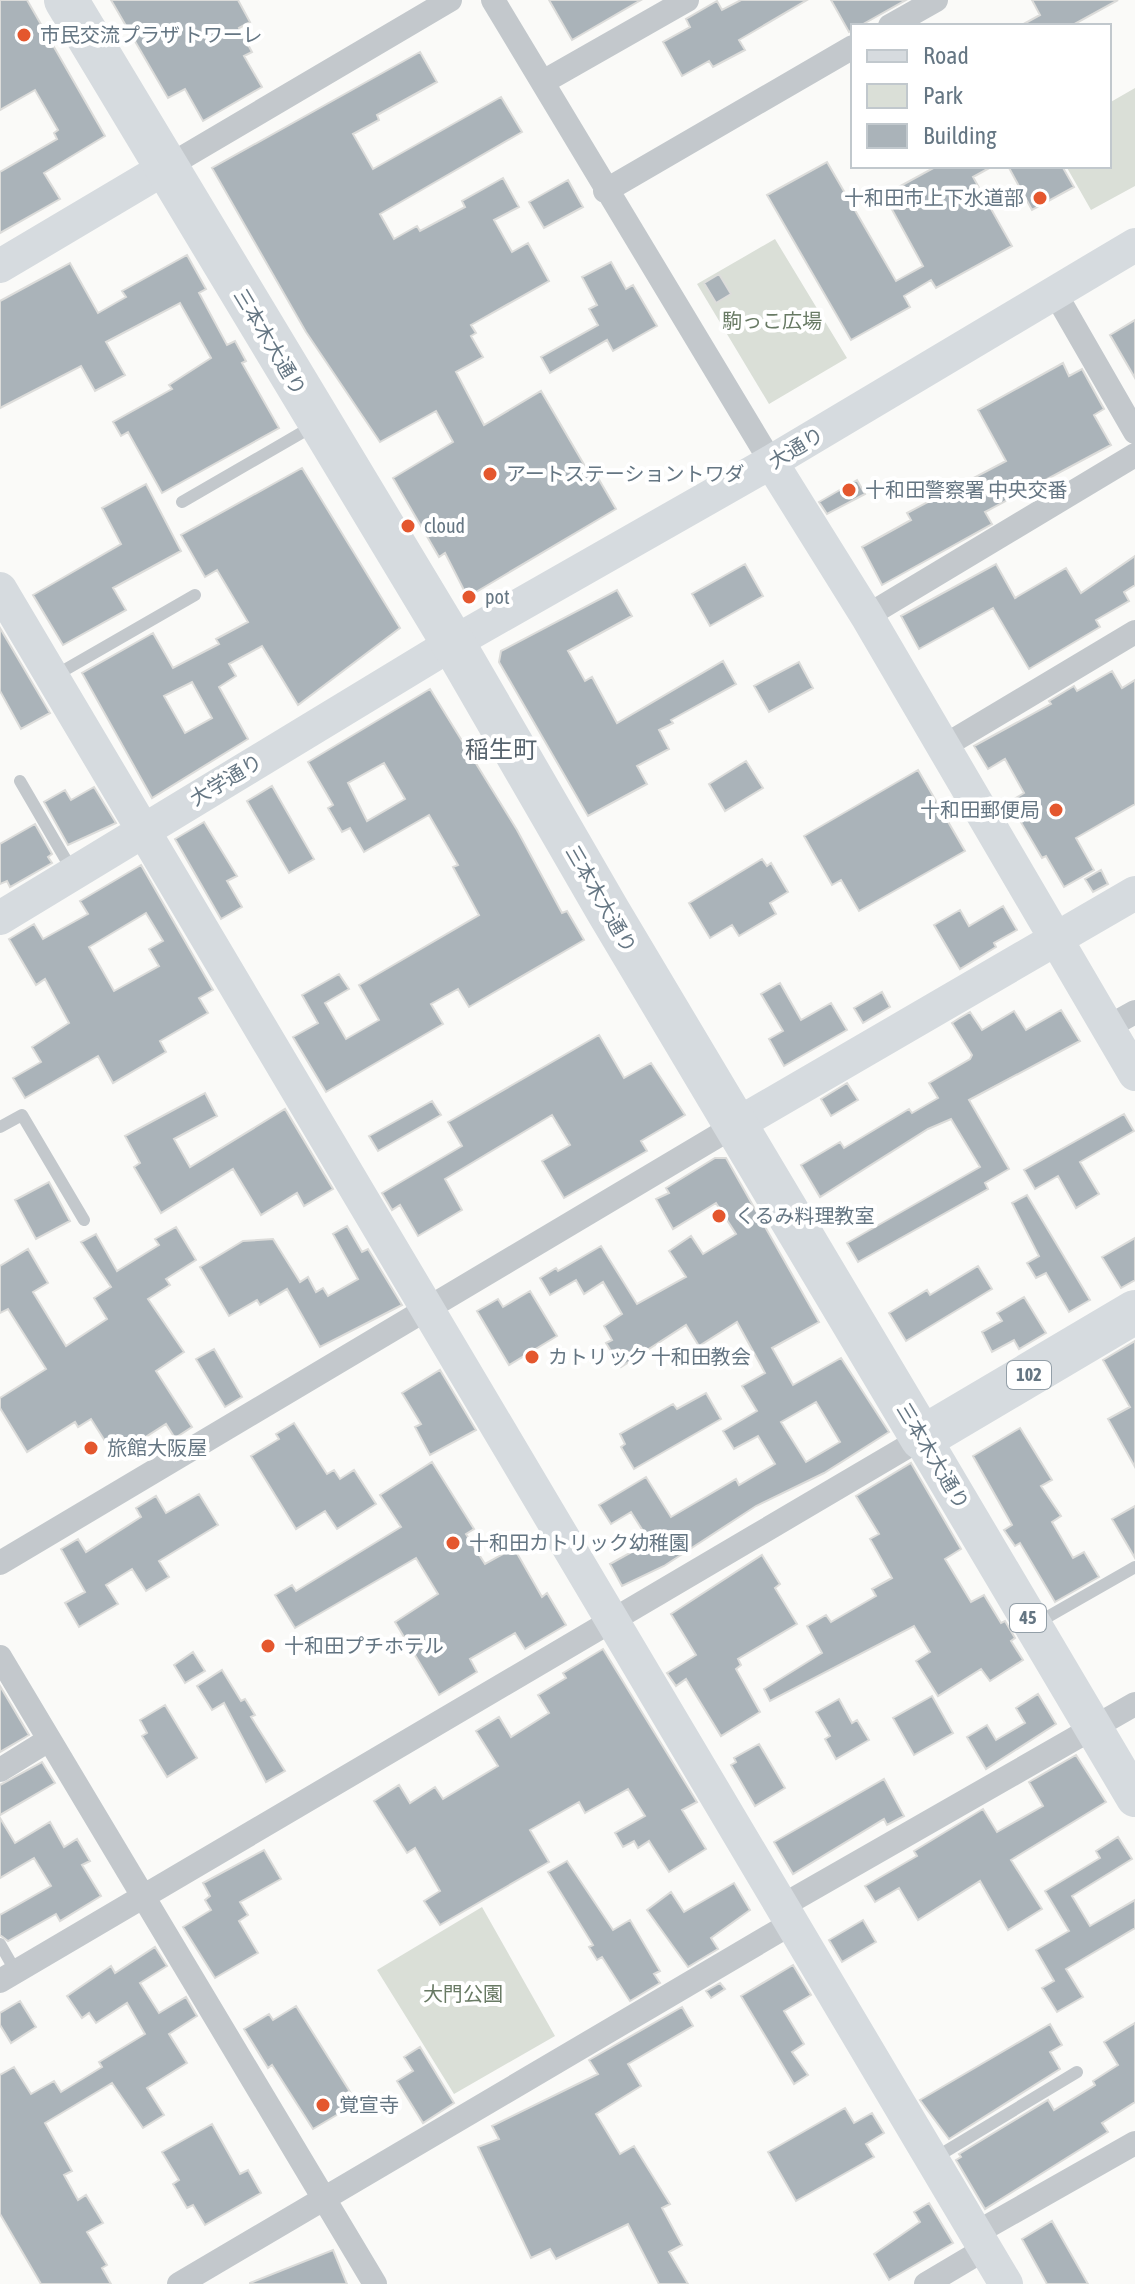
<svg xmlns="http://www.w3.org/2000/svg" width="1135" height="2284" viewBox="0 0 1135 2284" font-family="'Asap Condensed','Noto Sans JP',sans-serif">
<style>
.green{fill:#dadfd7}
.building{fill:#aab3b9;stroke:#dcdcda;stroke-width:2;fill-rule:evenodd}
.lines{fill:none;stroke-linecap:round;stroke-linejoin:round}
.lane{stroke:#c3c8cc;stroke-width:12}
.street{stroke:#c3c8cc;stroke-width:24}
.secondary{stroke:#d6dbdf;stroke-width:34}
.primary{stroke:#d6dbdf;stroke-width:38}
.highway{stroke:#d6dbdf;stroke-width:44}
.poi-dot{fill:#e4572e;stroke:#fff;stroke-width:3}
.labels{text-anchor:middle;stroke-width:8;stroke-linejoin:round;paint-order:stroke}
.shield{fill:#fff;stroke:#939fa8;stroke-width:2}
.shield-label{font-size:18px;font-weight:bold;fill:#657683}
.poi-label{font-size:20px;fill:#657683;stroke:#fff;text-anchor:start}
.park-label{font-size:20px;fill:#687a64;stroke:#fff}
.street-label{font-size:20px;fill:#657683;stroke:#fff}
.quarter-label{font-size:24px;fill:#57646e;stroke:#fff}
</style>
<rect width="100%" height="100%" fill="#fafaf8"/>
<path class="green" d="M1135,88V186L1091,210L1066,166H1109V103Z
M775,239L847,358L769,404L697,284Z
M482,1907L555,2036L454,2094L377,1970Z"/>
<path class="building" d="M0,0H27L105,136L44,173L60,199L0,233V172L57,139L54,133L58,130L35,90L0,110Z
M111,0H238L250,22L239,28L252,52L244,56L262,87L203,121L185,89L168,98Z
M549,0H641L572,40Z
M741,0H807L739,40L745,50L713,67L709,61L682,76L663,42L690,27L686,19L717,1L722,10Z
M831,0H906L849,32Z
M1032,0H1118L1071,26H1020L1040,15Z
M420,52L437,82L377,115L379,120L353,134L373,169L501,97L522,132L380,214L394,239L417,226L420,231L465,207L462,201L503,178L519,207L494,220L512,252L528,243L549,281L471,325L476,333L471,336L483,357L456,372L484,425L541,391L589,473L594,471L616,509L476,592H465L445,553L439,557L393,478L453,442L436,411L380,442L306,332L212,168Z
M827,162L896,281L923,266L884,195L937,166H993L973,177L1012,246L936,288L931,280L904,296L910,307L851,340L767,195Z
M1008,166H1062L1074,187L1032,210Z
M568,180L583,207L544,228L529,202Z
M187,255L206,289L199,293L227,345L235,341L246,361L242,363L279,428L162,493L128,432L121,436L113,422L172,389L169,385L211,358L180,303L106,342L125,375L95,391L81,366L0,408V301L70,263L98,313L126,297L122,291Z
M611,262L626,289L633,285L657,326L613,351L607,340L550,373L541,357L598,325L589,309L597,305L582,277Z
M719,274L731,294L716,303L704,283Z
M1135,320V378L1110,335Z
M1063,363L1069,376L1082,369L1104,409L1094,415L1111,445L985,512L992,524L882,585L862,547L911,520L907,513L1006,461L978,410Z
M302,468L400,628L298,705L262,646L229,664L236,676L219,687L248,739L152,798L82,673L153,633L173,668L219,644L216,639L248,622L217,570L205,577L181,535ZM192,682L212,718L185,733L164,696Z
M857,480L865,494L827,514L819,502Z
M146,484L181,551L113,588L126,610L63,645L33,595L121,544L102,508Z
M1135,556V585L1124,592L1129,601L1096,620L1100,627L1029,669L993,608L919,649L901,616L996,564L1015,598L1066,568L1081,593Z
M745,564L763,596L710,626L692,594Z
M617,590L632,616L568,651L585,681L592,677L617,723L723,661L736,684L671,720L673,723L659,730L669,749L637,766L647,784L588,816L499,662L501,651Z
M0,628L50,713L21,729L0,691Z
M799,662L813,688L769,712L754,686Z
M1112,671L1122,688L1135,680V804L1076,838L1094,870L1064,887L1046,856L1042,858L1009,802L1024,793L1005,759L988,769L974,746L1051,704L1049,701L1074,686L1077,691Z
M430,689L517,830L562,913L567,911L584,940L469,1007L458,989L431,1004L443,1024L326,1092L293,1037L318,1023L302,995L339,974L349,989L325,1003L346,1039L379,1020L359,985L479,915L453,867L458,865L429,815L364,852L350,828L342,832L328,808L333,805L308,762ZM384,763L405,799L367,821L348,783Z
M746,761L763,788L725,811L709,784Z
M918,770L965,851L859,911L841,880L832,885L804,836Z
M272,786L314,859L289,873L247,801Z
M94,787L116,823L68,845L44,802L65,790L71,800Z
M204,822L237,876L227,881L242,907L221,919L175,839Z
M35,824L52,854L48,857L52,863L10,887L7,881L0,884V844Z
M762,859L767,866L771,863L788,892L770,903L776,914L739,936L732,925L710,938L689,903Z
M141,865L213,990L199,998L208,1013L160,1041L166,1052L113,1083L98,1056L25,1098L13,1078L41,1062L32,1047L69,1023L45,979L36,985L9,939L34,924L43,939L88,914L80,901ZM146,913L163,941L149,949L159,966L114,991L89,947Z
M1101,870L1108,884L1093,892L1085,879Z
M1003,906L1017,930L994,943L996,947L960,969L934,925L960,910L969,926Z
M780,983L801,1020L831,1003L847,1030L784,1066L769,1039L783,1031L761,994Z
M882,992L890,1007L863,1023L854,1008Z
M1061,1010L1080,1041L969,1100L1009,1169L985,1183L988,1189L858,1262L847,1243L980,1167L951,1119L928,1129L820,1197L801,1165L840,1142L844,1148L909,1109L912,1113L938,1098L929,1083L970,1059L972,1055L952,1023L958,1019L970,1012L982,1030L1014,1011L1026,1030Z
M599,1035L624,1078L651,1063L685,1115L641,1141L647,1151L564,1198L542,1161L570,1145L552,1115L445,1179L462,1210L418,1236L400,1205L392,1210L382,1193L462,1146L448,1122Z
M847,1083L858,1100L831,1116L821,1099Z
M205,1093L217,1116L174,1139L190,1167L285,1109L333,1189L304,1206L297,1193L261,1215L233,1169L161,1213L134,1167L140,1163L125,1136Z
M432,1101L441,1115L378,1151L369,1136Z
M1124,1114L1134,1131L1080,1162L1099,1194L1076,1208L1058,1176L1035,1189L1024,1170Z
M715,1158H726L819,1322L772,1348L793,1385L841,1358L889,1432L824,1473L756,1506L664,1566L622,1586L610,1564L650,1542L631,1512L611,1524L599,1505L646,1477L671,1517L736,1479L739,1485L775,1464L758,1436L734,1449L723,1431L757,1411L742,1386L765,1373L737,1322L699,1346L686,1325L621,1367L606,1343L612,1340L604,1326L622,1314L603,1282L584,1294L576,1280L550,1295L540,1278L556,1268L558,1271L601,1246L637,1304L686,1277L669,1251L691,1236L703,1254L736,1234L716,1203L673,1229L656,1199L669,1193L666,1188ZM816,1402L840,1442L806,1462L781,1422Z
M49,1182L70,1221L36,1239L15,1200Z
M1027,1195L1090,1300L1069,1312L1046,1273L1036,1278L1027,1263L1039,1256L1012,1203Z
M347,1226L362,1252L368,1249L402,1305L320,1347L287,1289L260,1305L257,1300L229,1316L200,1267L243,1241L273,1239L300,1282L308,1277L316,1292L323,1288L328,1296L358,1279L333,1234Z
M176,1227L196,1260L166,1279L170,1285L148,1299L184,1352L156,1371L192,1427L175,1438L166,1424L122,1452L113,1437L105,1441L91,1419L78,1427L75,1422L27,1452L0,1408V1398L46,1369L8,1309L0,1313V1266L28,1249L48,1283L33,1292L66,1346L107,1319L94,1298L111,1287L81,1242L96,1234L117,1271L159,1245L155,1239Z
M1135,1238V1280L1121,1288L1102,1257Z
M978,1266L992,1289L906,1341L889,1313L927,1290L930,1295Z
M530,1291L557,1336L509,1365L477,1311L498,1299L503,1307Z
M1024,1297L1046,1333L1019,1349L1014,1340L992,1352L982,1332L1002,1321L997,1313Z
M1135,1341V1467L1108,1419L1130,1407L1103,1360Z
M214,1349L242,1397L225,1407L196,1359Z
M440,1370L476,1430L430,1455L415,1427L421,1424L402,1393Z
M706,1393L721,1419L634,1469L621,1447L625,1444L620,1434L673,1404L677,1409Z
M294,1423L327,1474L334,1470L340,1479L354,1470L376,1504L337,1529L325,1511L296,1529L251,1456L279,1439L276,1434Z
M1020,1428L1052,1480L1041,1486L1061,1516L1052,1522L1073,1558L1084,1552L1099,1577L1055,1602L1020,1543L1015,1546L1004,1530L1012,1525L973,1456Z
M432,1462L474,1529L466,1534L485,1564L514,1548L542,1597L547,1593L566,1625L525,1649L515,1633L470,1659L477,1672L439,1695L395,1622L438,1594L416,1558L295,1628L275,1595L292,1585L296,1591L401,1527L380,1495Z
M911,1463L961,1549L945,1559L971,1602L984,1595L1001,1623L1005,1621L1015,1638L1011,1641L1023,1660L990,1681L981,1669L938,1696L916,1661L930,1652L914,1626L770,1701L764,1689L822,1653L807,1626L826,1615L831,1622L876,1596L872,1589L892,1578L870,1539L879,1534L856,1496Z
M199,1494L218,1525L159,1561L169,1577L146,1591L132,1569L106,1585L118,1604L79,1627L65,1603L85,1592L61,1549L78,1539L86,1552L141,1517L136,1508L156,1496L166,1513Z
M1135,1506V1558L1112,1519Z
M762,1555L780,1584L775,1588L797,1624L738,1659L741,1665L736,1669L760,1712L721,1736L686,1679L676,1686L667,1673L696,1655L671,1614Z
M603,1649L697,1802L682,1810L706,1849L669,1872L649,1841L638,1848L634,1841L623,1847L615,1833L645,1816L628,1789L585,1813L579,1802L530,1830L549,1862L440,1925L424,1901L440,1891L415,1848L407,1853L374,1801L399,1785L410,1803L435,1787L443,1799L498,1766L476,1731L499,1717L511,1737L549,1713L538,1695L566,1678L563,1673Z
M193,1652L205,1671L185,1683L174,1665Z
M222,1670L241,1701L245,1699L255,1715L251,1717L285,1771L266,1782L224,1703L212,1710L197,1686Z
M0,1686L29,1735L0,1752Z
M1038,1694L1056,1724L986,1769L967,1737L987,1725L996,1740L1025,1723L1016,1708Z
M932,1696L953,1733L914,1755L893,1718Z
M839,1699L852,1723L857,1720L869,1740L836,1759L825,1739L830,1736L816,1712Z
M165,1705L197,1758L167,1777L142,1736L147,1733L140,1720Z
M759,1744L785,1788L755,1806L731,1765L736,1762L734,1758Z
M1076,1755L1106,1802L1011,1860L1042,1909L1008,1930L980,1881L918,1920L899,1888L875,1902L865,1886L917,1856L914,1851L983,1809L997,1832L1043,1806L1029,1782Z
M42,1762L55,1783L0,1815V1785Z
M884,1779L904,1816L887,1825L884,1819L793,1874L774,1842Z
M0,1818L15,1843L50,1822L64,1847L77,1839L90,1861L82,1865L101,1896L60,1921L56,1914L8,1941L0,1935V1915L51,1886L34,1858L0,1878Z
M1118,1837L1132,1859L1072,1896L1090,1926L1135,1900V1928L1066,1969L1083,1997L1057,2012L1042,1988L1054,1981L1036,1950L1069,1931L1045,1891L1100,1858L1096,1851Z
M264,1850L281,1879L240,1902L248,1915L239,1921L258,1953L215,1978L183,1927L211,1910L205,1900L210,1896L203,1883Z
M567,1861L613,1930L630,1920L660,1971L654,1974L660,1983L630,2001L602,1957L597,1960L589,1947L593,1945L548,1872Z
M734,1883L750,1910L711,1938L718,1949L688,1967L647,1910L671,1892L684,1912Z
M863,1920L876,1942L842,1962L829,1940Z
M155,1947L167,1966L140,1983L159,2013L186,1997L197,2016L169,2034L187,2063L147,2088L164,2115L143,2128L112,2083L45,2123L72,2171L64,2175L78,2200L86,2195L103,2223L87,2232L107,2265L102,2268L111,2284H41L0,2214V2075L14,2067L31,2094L54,2081L61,2092L102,2067L99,2062L145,2034L127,2003L96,2023L89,2013L82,2018L67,1996L111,1966L115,1973Z
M793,1965L811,1995L784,2011L804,2044L792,2052L808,2075L794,2084L741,1996Z
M720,1983L725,1989L711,1998L706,1991Z
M20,2001L36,2027L11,2043L0,2025V2013Z
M296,2006L357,2103L313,2129L272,2065L268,2068L244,2029L269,2014L273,2020Z
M682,2007L693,2026L628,2064L641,2086L596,2114L620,2154L634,2146L670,2204L662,2208L682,2245L669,2252L688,2284H659L628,2224L556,2259L550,2249L531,2258L478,2147L499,2139L492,2126L598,2074L589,2060Z
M1135,2023V2102L1102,2123L1108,2132L985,2209L956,2160L961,2157L959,2154L1048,2100L1054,2110L1095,2085L1093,2081L1118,2065L1104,2042Z
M1050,2024L1062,2045L1050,2052L1060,2069L949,2139L920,2100Z
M420,2047L454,2103L423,2123L397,2081L413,2071L404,2057Z
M845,2108L854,2123L872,2113L884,2133L866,2144L874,2157L796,2201L768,2152Z
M212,2124L240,2174L248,2170L261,2193L205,2225L193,2205L187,2208L173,2184L179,2180L162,2152Z
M929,2203L953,2243L889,2280L874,2254L920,2222L914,2212Z
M1052,2221L1088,2284H1047L1022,2239Z
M333,2250L347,2284H250V2283Z"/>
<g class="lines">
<path class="lane" d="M182,502L315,425
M56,675L195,595
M20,781L73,872
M0,1127L22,1115L84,1220
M1037,1623L1135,1567
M0,1944L16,1972
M933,2159L1077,2072"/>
<path class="street" d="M493,0L771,462
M890,26L936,0
M543,82L687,0
M165,168L450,0
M605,191L853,47
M1055,293L1135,432
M867,616L1135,455
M941,748L1135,632
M1108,1027L1135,1012
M0,1563L736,1125
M0,1657L375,2284
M0,1770L47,1741
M782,1906L1135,1704
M0,1981L922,1438
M976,2233L1135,2143
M179,2284L792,1923
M926,2284L985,2249"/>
<path class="secondary" d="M0,266L165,168
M771,462L867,616L1135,1074
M0,589L1006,2284
M0,918L453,643L771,462L1135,245
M736,1125L1135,893"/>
<path class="primary" d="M922,1438L1135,1798"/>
<path class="highway" d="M66,0L453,643L608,911L922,1438L1135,1312"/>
</g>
<g class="poi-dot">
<circle cx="24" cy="35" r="8"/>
<circle cx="1040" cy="198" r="8"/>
<circle cx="490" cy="474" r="8"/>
<circle cx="849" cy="490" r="8"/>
<circle cx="408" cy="526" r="8"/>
<circle cx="469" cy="597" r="8"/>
<circle cx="1056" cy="810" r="8"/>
<circle cx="719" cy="1216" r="8"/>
<circle cx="532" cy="1357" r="8"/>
<circle cx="91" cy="1448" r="8"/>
<circle cx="453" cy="1543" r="8"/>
<circle cx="268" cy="1646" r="8"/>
<circle cx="323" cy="2105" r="8"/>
</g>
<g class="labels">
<g class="shield">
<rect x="1007" y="1361" width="44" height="28" rx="6"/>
<rect x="1010" y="1604" width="36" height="28" rx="6"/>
</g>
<g class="shield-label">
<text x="1029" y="1381">102</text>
<text x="1028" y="1624">45</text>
</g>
<g class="poi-label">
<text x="40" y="42">市民交流プラザ トワーレ</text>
<text x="1024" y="205" text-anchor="end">十和田市上下水道部</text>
<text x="506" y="481">アートステーショントワダ</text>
<text x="865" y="497">十和田警察署 中央交番</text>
<text x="424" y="533">cloud</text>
<text x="485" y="604">pot</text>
<text x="1040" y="817" text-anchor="end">十和田郵便局</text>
<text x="735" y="1223">くるみ料理教室</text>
<text x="548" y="1364">カトリック 十和田教会</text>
<text x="107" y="1455">旅館大阪屋</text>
<text x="469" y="1550">十和田カトリック幼稚園</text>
<text x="284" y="1653">十和田プチホテル</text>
<text x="339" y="2112">覚宣寺</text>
</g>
<g class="park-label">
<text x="772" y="328">駒っこ広場</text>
<text x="463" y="2001">大門公園</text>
</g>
<g class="street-label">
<text transform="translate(270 342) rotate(59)" y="7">三本木大通り</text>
<text transform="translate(796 448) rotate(-31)" y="7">大通り</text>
<text transform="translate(226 780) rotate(-31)" y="7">大学通り</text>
<text transform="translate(601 899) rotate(60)" y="7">三本木大通り</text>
<text transform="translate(933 1456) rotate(59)" y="7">三本木大通り</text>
</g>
<g class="quarter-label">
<text x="501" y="758">稲生町</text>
</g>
</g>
<rect x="851" y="24" width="260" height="144" fill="#ffffff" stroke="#c1c8cd" stroke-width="2"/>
<rect x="867" y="50" width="40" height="12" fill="#d6dbdf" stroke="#c1c8cd" stroke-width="2"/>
<text x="923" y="64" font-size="24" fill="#657683">Road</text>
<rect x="867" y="84" width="40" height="24" fill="#dadfd7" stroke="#c1c8cd" stroke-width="2"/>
<text x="923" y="104" font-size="24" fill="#657683">Park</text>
<rect x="867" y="124" width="40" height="24" fill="#aab3b9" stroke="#c1c8cd" stroke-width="2"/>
<text x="923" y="144" font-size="24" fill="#657683">Building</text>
</svg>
